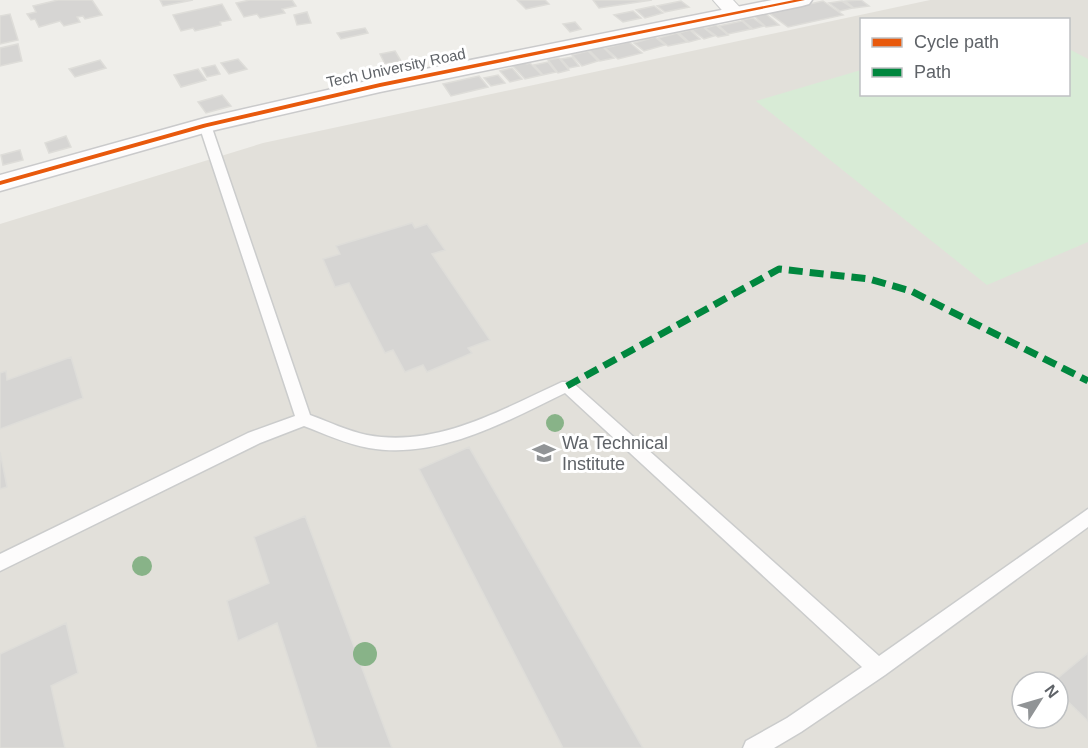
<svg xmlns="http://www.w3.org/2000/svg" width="1088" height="748" viewBox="0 0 1088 748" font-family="Arial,sans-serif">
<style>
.education{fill:#e2e0da;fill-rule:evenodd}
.green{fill:#d8ebd6}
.building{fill:#d6d5d3;stroke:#deddd9;stroke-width:1.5}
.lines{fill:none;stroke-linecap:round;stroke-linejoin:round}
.lane-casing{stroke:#cbcccc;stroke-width:3}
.street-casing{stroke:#cbcccc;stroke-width:2}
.secondary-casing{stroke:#cacacb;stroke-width:3}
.lane{fill:#fdfcfc;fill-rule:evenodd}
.street{fill:#fdfcfc;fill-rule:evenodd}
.secondary{fill:#fdfcfc;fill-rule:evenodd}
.quiet{stroke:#00873e;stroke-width:7;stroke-dasharray:14 7;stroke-linecap:butt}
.cycleway-casing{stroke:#fff;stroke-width:4}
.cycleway{fill:#e8590c;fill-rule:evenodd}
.tree{fill:#88b388}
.labels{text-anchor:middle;stroke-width:6;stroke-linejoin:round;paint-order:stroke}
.far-street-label{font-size:15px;fill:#5f6368;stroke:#fff}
.poi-label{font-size:18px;fill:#5f6368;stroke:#fff;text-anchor:start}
</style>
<rect width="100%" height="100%" fill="#efeeea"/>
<path class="education" d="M930,0H1088V748H0V224L263,143ZM862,20H1068V94H862ZM1022,682H1058V718H1022Z"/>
<path class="green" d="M1069,49L1088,59V242L987,285L756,101L861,70L862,94H1068Z"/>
<path class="building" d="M58,0H92L102,15L85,19L83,16L77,17L80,22L64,26L60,21L39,27L35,19L31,20L27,14L36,12L33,6Z
M160,0H193L163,6Z
M250,0H292L296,6L282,9L285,13L260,18L257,14L244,17L236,3Z
M517,0H545L549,4L526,9Z
M593,0H652L599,8Z
M861,0L869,6L854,8L845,1Z
M681,1L689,7L665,12L657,6Z
M823,1L843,15L788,27L769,13Z
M842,1L853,8L840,11L829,3Z
M222,4L231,20L220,22L221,25L195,31L193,28L181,31L173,15Z
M654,6L663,13L645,18L636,10Z
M633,11L641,18L623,22L614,15Z
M307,12L311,23L297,25L294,15Z
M10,14L18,40L0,44V16Z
M766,14L779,25L766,27L754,16Z
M753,18L764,26L753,29L742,20Z
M742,21L751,29L728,34L719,26Z
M575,22L581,29L570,32L563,24Z
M716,25L728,35L718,37L705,28Z
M703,27L714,36L704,39L692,30Z
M365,28L368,33L341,39L337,33Z
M690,30L700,39L689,42L679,33Z
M677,33L687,42L668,46L658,38Z
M655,37L665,45L644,51L634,43Z
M629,42L642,53L618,59L605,48Z
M18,44L22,61L0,66V48Z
M603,47L614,58L600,61L589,50Z
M395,51L401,61L385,64L380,54Z
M588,51L598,61L582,66L572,55Z
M572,57L579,66L569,68L561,59Z
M559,58L569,70L558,73L548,60Z
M238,59L247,69L229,74L221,63Z
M100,60L106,68L75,77L69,69Z
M522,60L527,64L530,63L542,75L525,79L510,63Z
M548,62L556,72L543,75L534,65Z
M215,65L220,74L207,77L202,68Z
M512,68L522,79L510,82L500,71Z
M198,69L206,80L181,87L174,75Z
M498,75L505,83L491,86L484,78Z
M479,76L488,87L451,96L443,84Z
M222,95L231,106L206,113L198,102Z
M66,136L71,147L49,153L45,143Z
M20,150L23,160L3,165L1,155Z
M412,223L415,228L427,224L445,250L432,254L490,340L468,348L472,353L427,372L423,365L405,372L393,350L385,353L349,283L335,287L323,259L340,254L336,246Z
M71,357L83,398L0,429V373L6,371L7,380Z
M469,447L643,748H563L419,469Z
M0,452L7,487L0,489Z
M305,516L392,748H317L277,623L238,641L227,601L269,583L254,537Z
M66,623L78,673L51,686L65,748H0V654Z
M1088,653V721L1058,692V682H1053Z"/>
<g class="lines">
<g class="lane-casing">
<path id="lane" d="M205,122L211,125L310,415C329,422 348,431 367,435C436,448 501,410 562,382H572L879,656L1088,509V527L885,675L801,732L774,748H743L746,741L787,718L862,667L565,393C505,422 438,460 369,448C346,444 325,434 304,426L260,443L0,571V554L248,433L295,416L199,125Z"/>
</g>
<g class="street-casing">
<path id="street" d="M713,0H733L745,13L742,17H728Z"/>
</g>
<g class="secondary-casing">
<path id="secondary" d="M772,0H812L809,4L802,6L380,92L211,131L0,191V175L205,118L380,78Z"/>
</g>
<use href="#lane" class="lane"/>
<use href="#street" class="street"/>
<use href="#secondary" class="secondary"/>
<path class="quiet" d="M567,386L779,269L869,279L911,291L1088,381"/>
<g class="cycleway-casing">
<path id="cycleway" d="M794,0H805L380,87L207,127L0,185V181L203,124L380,83Z"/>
</g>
<use href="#cycleway" class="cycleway"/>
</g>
<g class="tree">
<circle cx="555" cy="423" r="9"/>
<circle cx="142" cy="566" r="10"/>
<circle cx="365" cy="654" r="12"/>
</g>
<defs>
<g id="school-bare" transform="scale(1.8)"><path d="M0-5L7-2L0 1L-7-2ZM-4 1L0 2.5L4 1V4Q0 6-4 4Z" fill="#919496" stroke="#fff" stroke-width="2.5" paint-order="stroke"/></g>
</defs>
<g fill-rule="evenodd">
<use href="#school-bare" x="544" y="453"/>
</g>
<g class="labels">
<g class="far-street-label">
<text transform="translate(396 68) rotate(-12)" y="5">Tech University Road</text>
</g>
<g class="poi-label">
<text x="562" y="449">Wa Technical<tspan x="562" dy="21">Institute</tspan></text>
</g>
</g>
<rect x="860" y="18" width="210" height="78" fill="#ffffff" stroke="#bfc1c3" stroke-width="1.5"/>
<rect x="872" y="38" width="30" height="9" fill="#e8590c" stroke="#bfc1c3" stroke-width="1.5"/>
<text x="914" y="48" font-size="18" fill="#5f6368">Cycle path</text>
<rect x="872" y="68" width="30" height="9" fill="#00873e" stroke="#bfc1c3" stroke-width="1.5"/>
<text x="914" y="78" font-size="18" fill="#5f6368">Path</text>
<g transform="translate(1040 700) rotate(53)"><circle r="28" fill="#ffffff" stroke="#bfc1c3" stroke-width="1.5"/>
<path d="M0-4.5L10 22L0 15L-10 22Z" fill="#919496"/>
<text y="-9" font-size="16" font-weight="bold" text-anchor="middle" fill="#5f6368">N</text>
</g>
</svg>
